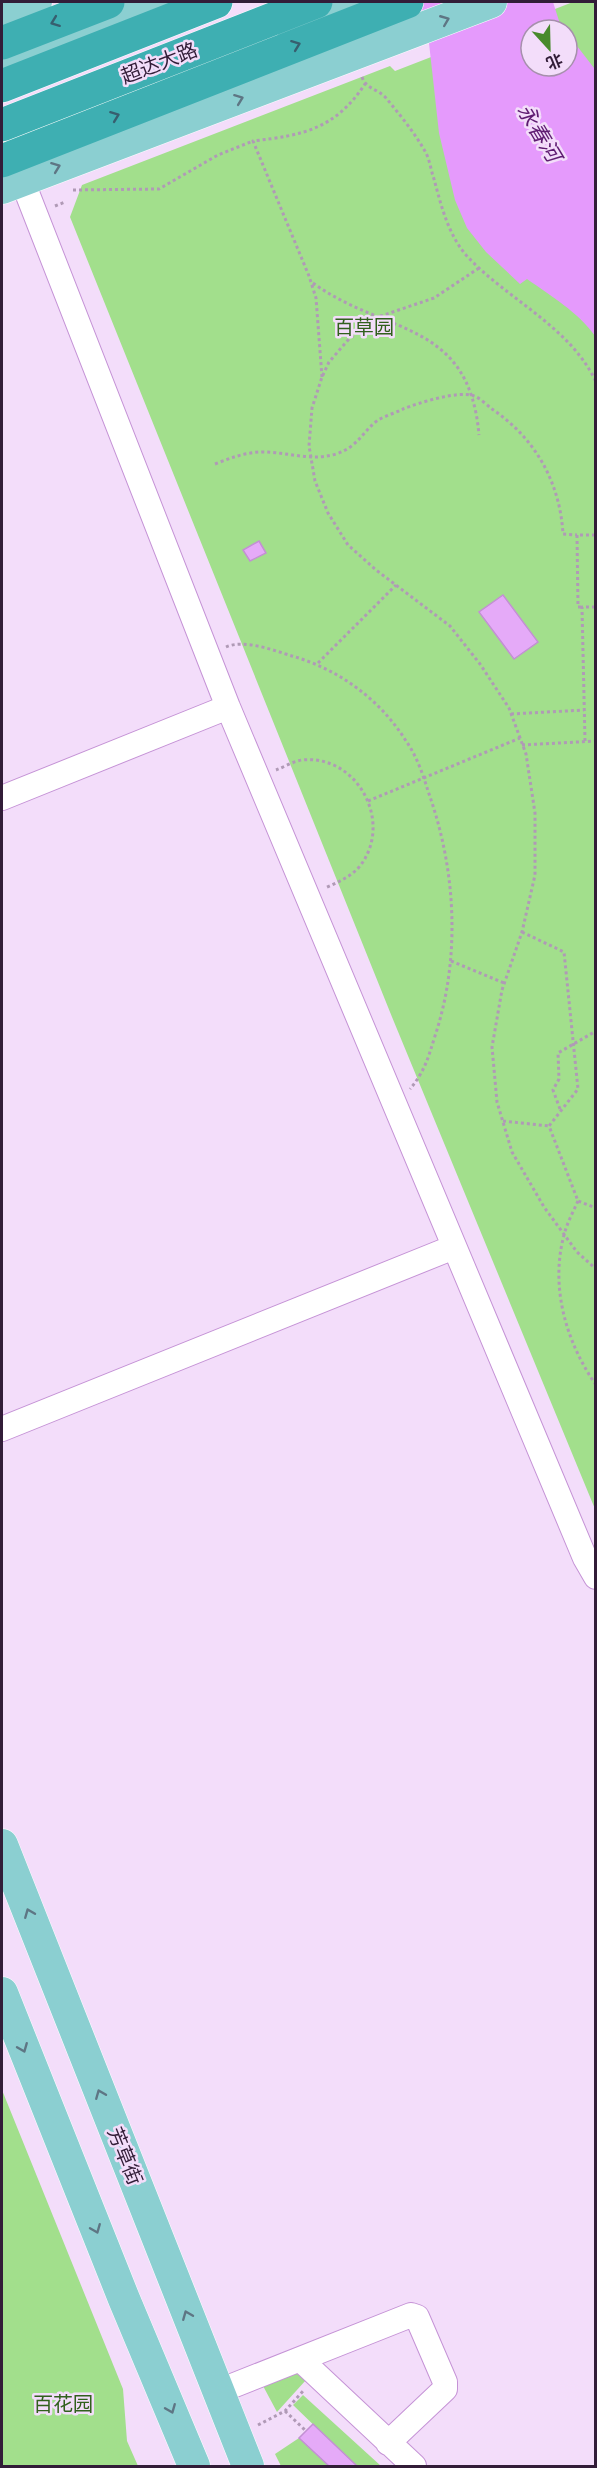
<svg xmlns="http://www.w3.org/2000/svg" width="597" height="2468" viewBox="0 0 597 2468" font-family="Karla,'Noto Sans SC',sans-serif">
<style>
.green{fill:#a2df8c;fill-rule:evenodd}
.water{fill:#e59afc}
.building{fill:#e5aaf8;stroke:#c390d3;stroke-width:1.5}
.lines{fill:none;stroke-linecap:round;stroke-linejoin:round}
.minor-casing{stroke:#c593d6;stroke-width:26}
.major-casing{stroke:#fff;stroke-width:33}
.highway-casing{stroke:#fff;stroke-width:34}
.path{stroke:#b09ab6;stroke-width:3;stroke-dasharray:3 3;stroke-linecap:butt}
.minor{stroke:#fff;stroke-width:24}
.major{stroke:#8bcfd1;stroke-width:32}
.highway{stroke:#3eafb2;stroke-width:33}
.oneway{stroke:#5e7684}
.oneway2{stroke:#375f6f}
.labels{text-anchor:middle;stroke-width:5;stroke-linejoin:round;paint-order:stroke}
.street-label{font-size:20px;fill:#321d38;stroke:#f3ddfa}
.park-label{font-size:20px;fill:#31601d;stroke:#f3ddfa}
.water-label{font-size:21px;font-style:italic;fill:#5e1b71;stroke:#f3ddfa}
</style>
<rect width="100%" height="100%" fill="#f3ddfa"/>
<path class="green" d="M573,2H595V1509L392,1017L70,217L82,185L390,66L395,71ZM531,30H567V66H531Z
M2,2090L123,2389L127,2441L138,2466H2Z
M296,2373L306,2380L277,2412L262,2384Z
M303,2395L381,2466H350L353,2463L293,2405Z
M299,2438L329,2466H281L275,2454Z"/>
<path class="water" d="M412,2H553L560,24L565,30H531V66H567V33L594,68L595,336C578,312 551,296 527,279L520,284L486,252L467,228L455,200L439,133L429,43Z"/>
<path class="building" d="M259,541L266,553L250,561L243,550Z
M503,595L538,642L514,659L479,612Z
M313,2424L357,2466H329L299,2438Z"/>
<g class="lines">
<g class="minor-casing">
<path id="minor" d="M22,180L228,707L585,1558L596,1577
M2,798L228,707
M2,1429L454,1247
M301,2360L414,2466
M217,2392L411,2315L417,2317L445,2382V2389L388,2443"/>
</g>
<g class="major-casing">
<path id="major" d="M2,15L36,2
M290,24L349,2
M2,66L166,2
M2,188L491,2
M2,1845L248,2466
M2,1993L124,2299L194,2466"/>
</g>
<g class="highway-casing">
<path id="highway" d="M2,43L108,2
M2,86L216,2
M2,125L316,2
M2,161L407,2"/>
</g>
<path class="path" d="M362,77C366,89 378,89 386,98C400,115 415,133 426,153C430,161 431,171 434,179C441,205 448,234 466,255C506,299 570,326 596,382
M73,190L159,189L218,155L253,141
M55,206L65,202
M479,268L434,298L378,317L349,339L329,362L322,377L312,408L309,446L315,481L328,513L348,545L376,570L450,626L480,664L509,708L526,754L535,813V875L522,932L502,990L492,1047L497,1102L512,1152L544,1207L577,1252L596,1269
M313,283C386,336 469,319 479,435
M322,377L316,298L309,276L253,141C304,135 335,129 365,84
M215,464C230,458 244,453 259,452C285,451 310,462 336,454C358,447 363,431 378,420C385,416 395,413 403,409C418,403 459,390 474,396C480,398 487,405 492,409C535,438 560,482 563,534L577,535
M581,607H578L577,535H596
M226,647C244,639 273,650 292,656C338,669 380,699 406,741C416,755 423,774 428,791C456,869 461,957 435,1036C428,1058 425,1071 410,1089
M318,663L396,585
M511,714L584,710
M585,741L582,607H596
M522,745L596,741
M276,770C284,767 294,761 302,760C357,754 394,822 360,866C351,877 338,882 325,888
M368,801L520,738
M522,932L564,952L578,1089L549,1126L578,1201L596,1208
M451,961L504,983
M560,1109L553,1090L559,1079L558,1053L596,1031
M503,1121L549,1126
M578,1201C573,1212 567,1223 564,1235C550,1287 566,1342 596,1385
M285,2411L306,2431
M258,2425L285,2411L304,2390"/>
<use href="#minor" class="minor"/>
<use href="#major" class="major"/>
<use href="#highway" class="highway"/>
</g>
<defs><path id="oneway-chevron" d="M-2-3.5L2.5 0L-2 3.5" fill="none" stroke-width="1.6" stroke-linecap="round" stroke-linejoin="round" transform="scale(1.5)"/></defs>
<g class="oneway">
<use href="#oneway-chevron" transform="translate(445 20) rotate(-22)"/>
<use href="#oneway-chevron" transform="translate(239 99) rotate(-21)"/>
<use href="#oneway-chevron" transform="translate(56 167) rotate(-21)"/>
<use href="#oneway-chevron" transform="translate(29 1913) rotate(-112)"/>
<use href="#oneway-chevron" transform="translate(23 2048) rotate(68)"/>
<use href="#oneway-chevron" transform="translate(100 2094) rotate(-112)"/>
<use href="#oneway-chevron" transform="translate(96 2229) rotate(68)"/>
<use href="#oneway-chevron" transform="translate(187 2315) rotate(-112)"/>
<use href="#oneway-chevron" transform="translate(171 2409) rotate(68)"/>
</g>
<g class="oneway2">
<use href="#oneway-chevron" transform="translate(55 22) rotate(159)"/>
<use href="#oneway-chevron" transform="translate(296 45) rotate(-21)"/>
<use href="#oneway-chevron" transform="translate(115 116) rotate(-21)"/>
</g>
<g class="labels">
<g class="street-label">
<text transform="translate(159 63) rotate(-21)" y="7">超达大路</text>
<text transform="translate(125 2156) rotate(68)" y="7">芳草街</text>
</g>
<g class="park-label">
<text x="364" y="334">百草园</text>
<text x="63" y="2411">百花园</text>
</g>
<g class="water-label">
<text transform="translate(539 133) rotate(59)" y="7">永春河</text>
</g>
</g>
<rect width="597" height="2468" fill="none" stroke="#321d38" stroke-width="6"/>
<g transform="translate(549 48) rotate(158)"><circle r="28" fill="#f3ddfa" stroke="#a690ac" stroke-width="1.5"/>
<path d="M0-4.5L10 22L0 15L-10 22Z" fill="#488a2c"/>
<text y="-9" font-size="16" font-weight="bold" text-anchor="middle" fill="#321d38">北</text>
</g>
</svg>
